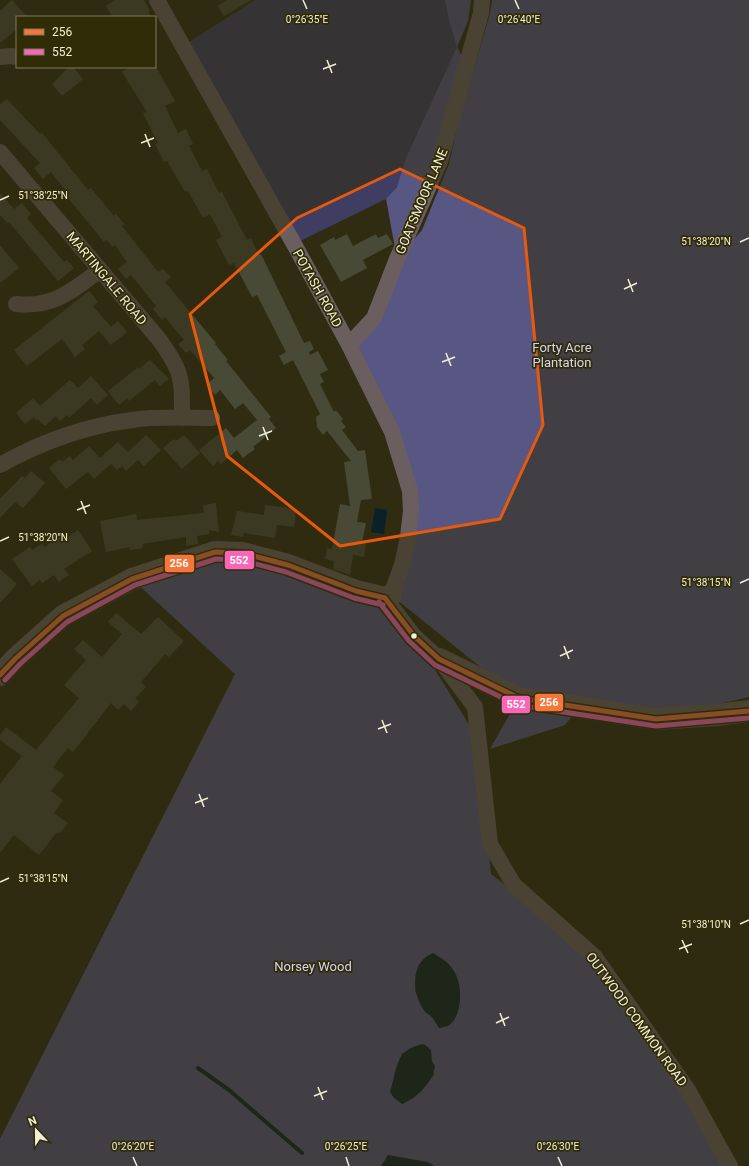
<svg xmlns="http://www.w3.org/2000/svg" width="749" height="1166" viewBox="0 0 749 1166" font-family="Roboto,sans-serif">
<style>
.green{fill:#3f3d61}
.forest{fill:#585783;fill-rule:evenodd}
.water{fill:#0b2127}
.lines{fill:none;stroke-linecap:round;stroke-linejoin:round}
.stream{stroke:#0b2127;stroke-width:4}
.building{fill:#494a36}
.street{stroke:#6a5f5e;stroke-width:16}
.secondary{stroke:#6b5f5c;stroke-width:22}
.bus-1-casing{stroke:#312c08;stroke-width:8}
.bus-2-casing{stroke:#312c08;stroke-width:8}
.bus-1{stroke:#f5763a;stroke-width:5}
.bus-2{stroke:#fa66b7;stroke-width:5}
.marked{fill:none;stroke:#e8590c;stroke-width:3;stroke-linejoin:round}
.ticks{fill:none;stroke:#f1efd6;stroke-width:1.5}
.bus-dot{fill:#f1efd6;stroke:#312c08;stroke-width:1.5}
.labels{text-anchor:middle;stroke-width:3.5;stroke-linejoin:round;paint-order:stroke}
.street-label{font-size:13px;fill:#f1efd6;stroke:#312c08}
.park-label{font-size:13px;fill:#d3d5f7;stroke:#312c08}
.ticks-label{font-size:10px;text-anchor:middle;fill:#f1efd6;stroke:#312c08;stroke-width:3.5;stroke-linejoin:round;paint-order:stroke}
.line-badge{stroke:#312c08;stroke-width:1.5}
.badge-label{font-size:11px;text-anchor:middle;font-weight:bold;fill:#fff}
</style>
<rect width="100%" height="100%" fill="#2f2c11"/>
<path class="green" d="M255,0H445C450,23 456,44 466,66L397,187L386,199L294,244L183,46Z"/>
<path class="forest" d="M445,0H471L468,21L457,47L466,66L398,258L422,230L449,164L461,111L490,14L492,0H749V697L656,719L579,707L565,725L490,749L519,698L391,595L411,511L392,432L349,345L374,318L397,259L386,199L397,187L406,158L457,47L449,20Z
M215,552L384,603L414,636L478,739L491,874L575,939L640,1021L727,1166H434C417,1157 398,1162 381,1165V1166H0V1139L235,674L132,579ZM433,953L447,962C454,983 472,1021 439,1028L415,991L418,966ZM431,1050L434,1075L420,1092H390L402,1053Z"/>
<path class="water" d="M375,508L387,510L384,534L371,532Z
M433,953C441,959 449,962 454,971C463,984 463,1017 448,1026C446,1027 441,1027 439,1028C437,1024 435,1020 432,1017C429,1014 425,1013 423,1009C412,992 410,962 433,953Z
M424,1044L431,1050V1060L435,1066C433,1082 416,1099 402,1104L394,1098L390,1092C398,1068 394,1049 424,1044Z
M388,1155L428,1162L434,1166H381Z"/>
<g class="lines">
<path class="stream" d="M198,1068L229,1090L302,1153"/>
</g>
<path class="building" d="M12,0L27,17H17V29L0,43V11Z
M115,0H144L150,11L148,12L152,17H113L106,6Z
M227,0H251L224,16L218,6Z
M69,67H73L83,79L62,96L52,84Z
M130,67H156L168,88L175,101L165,106L178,133L186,129L193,144L189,146L202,171L207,169L219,193L222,192L247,240L251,238L259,255L261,254L304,343L310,341L314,349L309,352L310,355L318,351L328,370L320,374L324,382L320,384L334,412L336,410L343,419L341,421L346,427L342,430L358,451L365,450L372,499L361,500L357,522L366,523L362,542L366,543L364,557L353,555L350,575L333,569L334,561L325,559L327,548L332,549L340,504L350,506L344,462L351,461L327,431L323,435L317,427L316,417L320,414L293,360L284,365L279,356L286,352L257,295L252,297L234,263L229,265L216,240L222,237L210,214L203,218L188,191L185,192L167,161L164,162L155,144L158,143L143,113L147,112L122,72Z
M7,99L40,134L42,133L88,190L91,188L114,216L116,214L124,224L122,226L158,272L163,269L171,277L165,282L216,343L215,344L228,360L226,361L271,417L269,419L276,428L253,447L255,449L243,458L237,450L221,464L218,461L213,466L199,450L226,428L234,438L257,420L243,403L235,409L220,390L215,395L206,385L214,378L190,350L186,353L178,344L184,340L165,317L162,320L153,309L156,306L131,275L126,279L118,269L127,262L115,245L112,247L107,240L104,242L64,193L66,191L51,172L43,179L34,168L40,163L0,120V104Z
M0,193L14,209L22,203L31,214L27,218L64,262L67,260L74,268L58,281L9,222L8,223L0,215Z
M347,234L353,246L376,234L378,238L387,234L393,244L363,260L367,268L341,282L320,245L334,237L335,240Z
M0,245L19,268L0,283Z
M89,291L98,302L93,306L111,327L118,321L127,332L111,345L99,331L82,345L85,349L75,357L62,339L27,366L14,350Z
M150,360L169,379L160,386L155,380L129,401L127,398L119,405L108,391L138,367L139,369Z
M91,376L108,395L97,405L91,398L69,418L67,415L60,421L56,416L45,426L38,419L36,420L34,417L25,424L16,413L33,398L40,406L70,380L78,388Z
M146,435L161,450L144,466L138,460L126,471L122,466L117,470L111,464L94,479L88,472L66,489L49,468L60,459L62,462L70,456L73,460L89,446L100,458L118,442L128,452Z
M184,435L200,453L182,469L163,448L174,439L176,441Z
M31,471L45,483L23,508L15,502L0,518V499L22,476L25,478Z
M216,503L219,532L209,530V534L197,536L198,544L186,546V537L142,544L143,548L130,550V547L106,552L100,521L136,514L137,520L204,513L203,505Z
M265,505L296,509L294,527L277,525L275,538L244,533L243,537L231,535L237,511L264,515Z
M78,530L92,551L64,569L69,575L59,582L54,575L42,583L40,580L32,586L12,559L30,547L32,550L42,544L44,547L64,534L66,538Z
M0,569L17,584L0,603Z
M116,613L141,634L158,617L184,641L169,657L165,654L141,682L146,687L135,698L139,702L131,711L124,704L118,710L111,703L73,752L68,748L53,767L64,775L51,791L63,800L54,813L68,823L60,833L57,832L39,855L14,835L0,853V784L22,756L0,740V735L6,727L36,750L79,698L64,685L86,660L74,649L83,640L102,657L122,634L108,622Z"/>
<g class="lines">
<path class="street" d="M157,0L294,244L349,345L392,432L410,491L411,511L408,537L402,565L391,595
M0,57L11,56L17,57
M0,152L158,338C183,372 182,378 182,418
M16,304C53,308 72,291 100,270
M349,345L374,318L397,259L440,161L481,13L482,0
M0,465C41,442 85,426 132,420C158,416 186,418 212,418
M385,598L414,636L439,659L475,707L490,844L514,885L595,957L688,1090L730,1166"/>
<path class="secondary" d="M439,659L519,698L656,719L717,715L749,711
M0,675L15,659L63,616L132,579L215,552L242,553L288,565L356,591L385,598L391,595"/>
<g class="bus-1-casing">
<path id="bus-1" d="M385,598L414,636L439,659L519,698L656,719L749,711
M0,675L15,659L63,616L132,579L215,552L242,553L288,565L356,591L385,598"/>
</g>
<g class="bus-2-casing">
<path id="bus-2" d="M379,602L409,641L435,665L517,705L656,726L749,718
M5,680L20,664L67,622L135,585L216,559L241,560L286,572L354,598L383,605"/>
</g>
<use href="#bus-1" class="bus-1"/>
<use href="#bus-2" class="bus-2"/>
</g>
<path d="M0 0H749V1166H0ZM400,169L524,228L543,425L500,519L340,546L227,456L190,314L297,218Z" fill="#2f2c11" fill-opacity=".55" fill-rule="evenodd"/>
<path class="marked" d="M400,169L524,228L543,425L500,519L340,546L227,456L190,314L297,218Z"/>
<path class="ticks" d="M303,0L307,9M515,0L519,9M327,60L332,73M323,69L336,64M145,134L150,147M141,143L154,138M0,200L9,196M740,242L749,238M628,279L633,292M624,289L637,283M446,353L451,366M442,362L455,357M263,427L268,440M259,436L272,431M81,501L86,514M77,510L90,505M0,541L9,537M740,583L749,579M564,646L569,659M560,656L573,650M382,720L387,733M378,729L391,724M199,794L204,807M195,803L208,798M0,882L9,878M740,924L749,920M682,940L688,953M679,949L692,944M500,1013L505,1026M496,1023L509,1017M318,1087L323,1100M314,1096L327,1091M133,1157L137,1166M346,1157L349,1166M558,1157L562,1166"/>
<circle class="bus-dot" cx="414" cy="636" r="3.5"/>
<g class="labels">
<g class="street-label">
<text transform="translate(421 201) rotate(-67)" y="5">GOATSMOOR LANE</text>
<text transform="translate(107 278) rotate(50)" y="5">MARTINGALE ROAD</text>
<text transform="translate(318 288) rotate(61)" y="5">POTASH ROAD</text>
<text transform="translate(637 1019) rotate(54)" y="5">OUTWOOD COMMON ROAD</text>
</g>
<g class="park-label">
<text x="562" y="352">Forty Acre<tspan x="562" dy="15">Plantation</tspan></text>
<text x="313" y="971">Norsey Wood</text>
</g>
</g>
<g class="ticks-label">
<text x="307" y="23">0°26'35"E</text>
<text x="519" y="23">0°26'40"E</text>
<text x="43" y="199">51°38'25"N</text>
<text x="706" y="245">51°38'20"N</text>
<text x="43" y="541">51°38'20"N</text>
<text x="706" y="586">51°38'15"N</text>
<text x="43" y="882">51°38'15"N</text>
<text x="706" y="928">51°38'10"N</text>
<text x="133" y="1150">0°26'20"E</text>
<text x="346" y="1150">0°26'25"E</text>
<text x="558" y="1150">0°26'30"E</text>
</g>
<g class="line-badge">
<rect x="224" y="550" width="31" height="20" rx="4" fill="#fa66b7"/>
<rect x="164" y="554" width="31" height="19" rx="4" fill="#f5763a"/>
<rect x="534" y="693" width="30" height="19" rx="4" fill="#f5763a"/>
<rect x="501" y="695" width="30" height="19" rx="4" fill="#fa66b7"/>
</g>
<g class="badge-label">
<text x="239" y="564">552</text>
<text x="179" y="567">256</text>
<text x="549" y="706">256</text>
<text x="516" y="708">552</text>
</g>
<rect x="16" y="16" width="140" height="52" fill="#312c08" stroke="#7e7a5a"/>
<rect x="24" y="29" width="20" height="6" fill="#f5763a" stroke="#7e7a5a"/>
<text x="52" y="36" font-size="12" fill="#f1efd6">256</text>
<rect x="24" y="49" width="20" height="6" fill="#fa66b7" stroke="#7e7a5a"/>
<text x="52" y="56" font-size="12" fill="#f1efd6">552</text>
<g transform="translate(36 1130) rotate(338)" stroke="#312c08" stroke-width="3" paint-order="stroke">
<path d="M0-3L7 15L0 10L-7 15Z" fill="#f1efd6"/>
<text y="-6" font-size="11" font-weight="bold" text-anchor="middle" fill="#f1efd6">N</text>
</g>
</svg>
